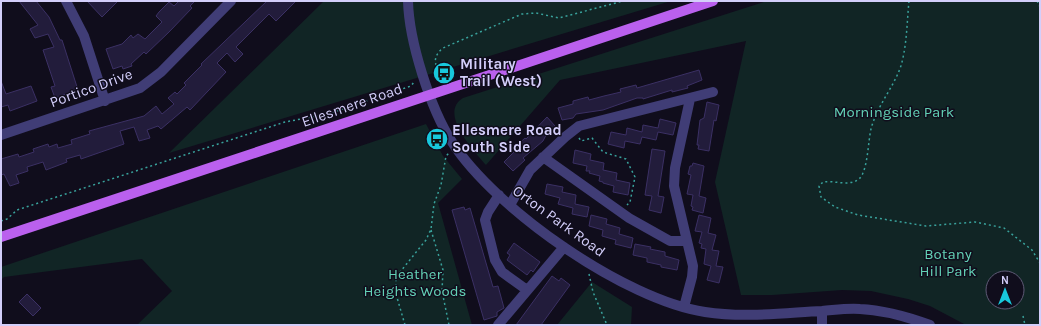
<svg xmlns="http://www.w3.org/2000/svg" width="1041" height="326" viewBox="0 0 1041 326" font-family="Karla,sans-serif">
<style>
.green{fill:#112525;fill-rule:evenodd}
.building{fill:#221c3b;stroke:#3b3064}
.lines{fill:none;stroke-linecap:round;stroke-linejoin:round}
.path{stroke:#39a29c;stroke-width:1.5;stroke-dasharray:2 3;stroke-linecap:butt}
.minor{stroke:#403d76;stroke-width:10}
.major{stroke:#ba60ee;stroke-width:10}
.labels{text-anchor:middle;stroke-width:3;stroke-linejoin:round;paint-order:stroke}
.poi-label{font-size:15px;font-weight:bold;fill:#d3cefa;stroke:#100d1c;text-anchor:start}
.street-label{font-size:15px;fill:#d3cefa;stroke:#100d1c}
.park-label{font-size:15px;fill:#63d1b6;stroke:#100d1c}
</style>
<rect width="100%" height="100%" fill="#100d1c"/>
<path class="green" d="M324,1H671L169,153Z
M767,1H1040V325H966L930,306L908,299L871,291L842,290L772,295H741L715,182L746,41L560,80L486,165C474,151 438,113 463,98ZM993,278H1017V302H993Z
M426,124L443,156L462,179L438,203L472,325H137L172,291L142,259L4,277L1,280V267Z
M592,282L632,307L631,325H557Z"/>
<path class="building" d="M19,1H36L49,17L60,40H62L78,90L55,98L51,87L55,86L43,50L54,47L48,34L35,38L30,29L38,25Z
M87,1H118L102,17Z
M179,1H195L190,6L192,8L169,32L146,54L144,52L131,64L132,66L123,69L122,66L113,69L106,49L122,44L131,35L133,38L138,34L145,39L162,22L156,16L159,12L169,2L174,6Z
M267,1H296L276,21L269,14L236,47L243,54L235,62L227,53L217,63L226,72L190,110L187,107L161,129L158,126L147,130L150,138L139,141L134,127L120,131L124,144L81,159L80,155L66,159L67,162L46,170L43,162L27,167L28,171L16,175L19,183L10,186L4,174L1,175V159L18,154L19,157L34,152L33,149L48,144L49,147L57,144L58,148L72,144L71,140L90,134L89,131L144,116L156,106L162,114L174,104L168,98L175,92L177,94L186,85L184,83L202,65L201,64Z
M699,70L702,80L687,86L688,88L672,92V90L643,99V98H637L603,110L576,114L573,118L562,120L558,108L573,104V101L588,97L589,100L604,96L621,92L620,89L636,85L637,88Z
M1,81L6,94L31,86L37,101L10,111L8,105L1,107Z
M707,102L719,105L716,121L714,120L709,151L698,149L699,145H697L700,120L704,118Z
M547,117L555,126L545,137L543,141L523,158L525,160L513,171L504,162L515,151L513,149L525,138L526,139Z
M660,119L676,123L673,135L658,132L656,140L642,137L640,144L625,141L624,148L608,144L611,132L626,135L627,128L642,132L643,125L658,128Z
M652,149L665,151L658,196L664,197L661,213L649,210L652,196L645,195Z
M575,150L591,154L590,160L604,163L603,170L617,173L616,180L630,183L628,195L613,192L614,186L603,183V182L599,181L600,176L589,173L590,171H586L587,166L573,163Z
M693,163L704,166L699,196L706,198L703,213L692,210L693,207L691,206L693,195L687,194L691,175L688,174L690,166H692Z
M547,184L563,187L562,192L576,195L575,204L589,207L587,217L572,214L573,208L558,204L560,198L545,194Z
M464,207L465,210L470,208L493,287L498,286L504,308L497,312V316L484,320L452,210Z
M591,215L607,219L606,224L620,228L619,234L633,238L631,248L615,244L616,240L602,236L603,230L589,226Z
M699,215L711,218L708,233L716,235L712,250L719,251L716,266L723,267L719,283L707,280L711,266L704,264L706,249L701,248L702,244L699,243L702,232L695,231Z
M514,243L540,262L533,272L531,270L527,275L507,260L510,255L507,253Z
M635,244L651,247L650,249L665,252V256L679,260L677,270L661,267V265L647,262V258L633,255Z
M552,276L559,281L561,278L570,285L541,325H516Z
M27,294L41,308L33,316L19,302Z"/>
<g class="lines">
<path class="path" d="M909,1C907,21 907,42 902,62C897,83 877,105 871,129C868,141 868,171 859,179C849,187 834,180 823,182L819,186L821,197L835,207L858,215L926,226L975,222L1004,228L1032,250L1040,263
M1037,1L1040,7
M442,73C433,65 433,56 443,48L522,14L536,13L559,18L623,1
M579,138L581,141L592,138L603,152L626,159L635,177L630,202L627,205
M1,221L7,219L17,210L285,122L328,114L411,86L414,82
M431,230L443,270L442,291L449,325
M589,274L593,292L607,325
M1023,316L1025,325
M405,325L396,294V277L426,240L431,229L434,204L441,185L446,156L449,153"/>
<path class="minor" d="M66,1L84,36L105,101
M408,1C409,41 430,108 452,142C495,209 625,300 705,312C744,318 783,313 822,311C835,310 847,308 860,309C884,310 908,317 930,325
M1,135L140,88L161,72L231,1
M543,157L629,218L670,241H686
M499,195L488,212L485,220L495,260L502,272L527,290
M510,205L530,170L565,137L579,126L713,92
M684,307L692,277L693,266L674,186L675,168L690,99
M498,325L564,247
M822,325V311"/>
<path class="major" d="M1,237L713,1"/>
</g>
<defs>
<g id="bus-disc" transform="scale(1.15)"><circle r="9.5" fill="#18c8dc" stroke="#100d1c"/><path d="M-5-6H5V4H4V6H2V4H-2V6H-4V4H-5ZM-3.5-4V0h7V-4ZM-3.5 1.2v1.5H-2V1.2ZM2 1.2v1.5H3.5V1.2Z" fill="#111"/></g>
</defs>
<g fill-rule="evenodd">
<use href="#bus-disc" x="444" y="73"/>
<use href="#bus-disc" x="437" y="139"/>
</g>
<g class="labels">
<g class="poi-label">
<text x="460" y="69">Military<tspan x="460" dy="17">Trail (West)</tspan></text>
<text x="452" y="135">Ellesmere Road<tspan x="452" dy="17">South Side</tspan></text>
</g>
<g class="street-label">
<text transform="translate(91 88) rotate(-20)" y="5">Portico Drive</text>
<text transform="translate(352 105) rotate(-19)" y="5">Ellesmere Road</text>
<text transform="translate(559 221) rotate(36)" y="5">Orton Park Road</text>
</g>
<g class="park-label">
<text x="894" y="117">Morningside Park</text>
<text x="948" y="259">Botany<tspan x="948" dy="17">Hill Park</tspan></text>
<text x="415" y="279">Heather<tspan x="415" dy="17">Heights Woods</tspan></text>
</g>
</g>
<rect width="1041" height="326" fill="none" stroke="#d3cefa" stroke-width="4"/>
<g transform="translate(1005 290)"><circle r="19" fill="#100d1c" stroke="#5e5a75"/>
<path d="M0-3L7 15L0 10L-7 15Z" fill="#18c8dc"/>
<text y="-6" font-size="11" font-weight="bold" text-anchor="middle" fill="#d3cefa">N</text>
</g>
</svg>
